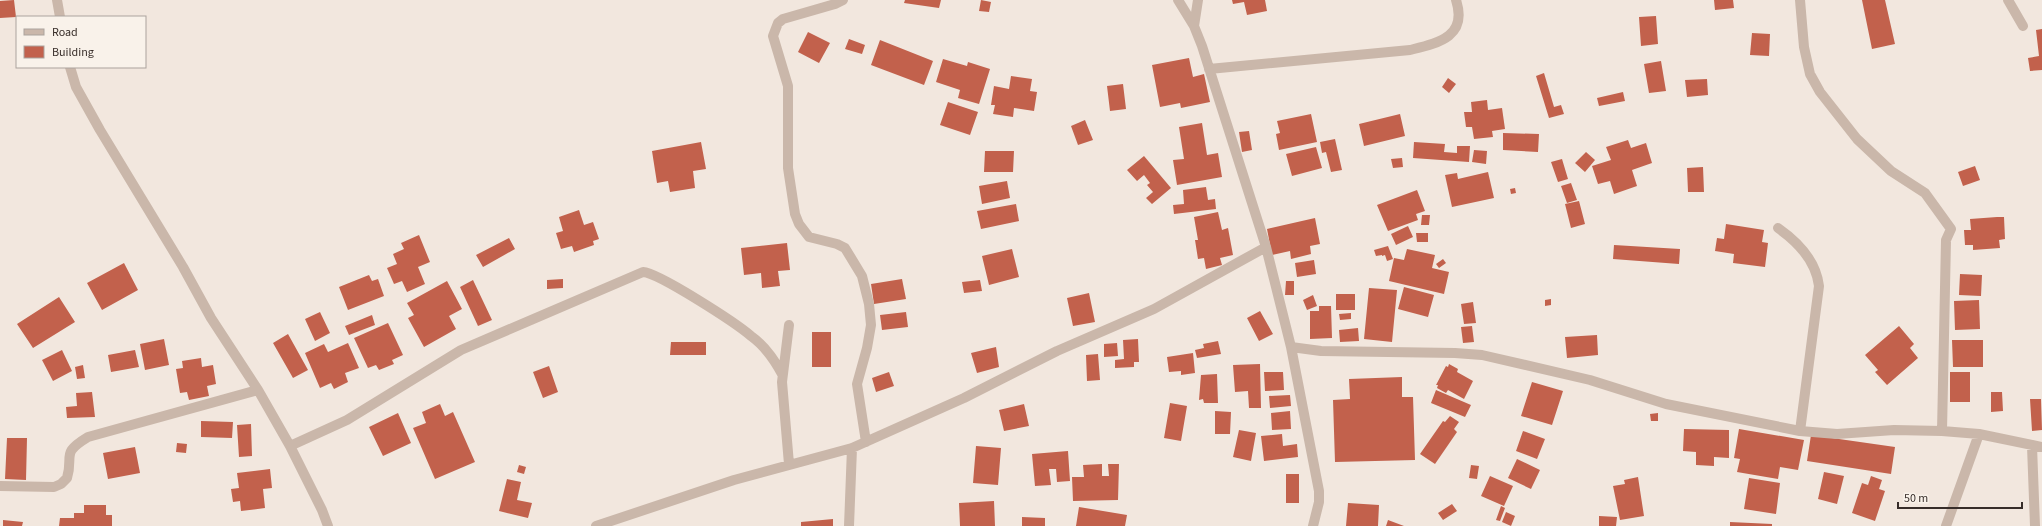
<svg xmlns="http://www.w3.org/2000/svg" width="2042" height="526" viewBox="0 0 2042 526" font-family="'Source Sans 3',sans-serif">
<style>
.building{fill:#c2614c}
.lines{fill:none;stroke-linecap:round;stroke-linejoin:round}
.minor{stroke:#cab7aa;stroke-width:10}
</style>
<rect width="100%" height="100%" fill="#f2e7de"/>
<path class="building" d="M14,0L16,17L0,18V1Z
M905,0H941L939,8L904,3Z
M981,0L991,2L989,12L979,11Z
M1232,0H1265L1267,11L1247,15L1244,2L1233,4Z
M1714,0H1733L1734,8L1715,10Z
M1862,0H1885L1895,44L1872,49Z
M1656,16L1658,44L1641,46L1639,17Z
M2042,29V70L2030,71L2028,58L2039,56L2036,30Z
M808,32L830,43L819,63L798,52Z
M1752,33L1770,34L1769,56L1750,55Z
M849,39L865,45L862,54L845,49Z
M880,40L933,61L924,85L871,65Z
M1189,58L1193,77L1204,74L1210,102L1181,108L1180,103L1160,107L1152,65Z
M943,59L967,66L968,62L990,69L979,104L958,98L960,90L936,82Z
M1661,61L1666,91L1649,93L1644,64Z
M1544,73L1554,107L1561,105L1564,114L1549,118L1536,76Z
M1011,76L1032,79L1030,91L1037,92L1034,111L1014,108L1013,117L993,114L995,105H991L994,86L1009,89Z
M1448,78L1456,84L1449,93L1442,87Z
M1707,79L1708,95L1687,97L1685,80Z
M1123,84L1126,109L1110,111L1107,86Z
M1623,92L1625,101L1599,106L1597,98Z
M1487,100L1488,110L1502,108L1505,129L1492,131L1493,137L1474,139L1472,127H1466L1464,112H1472L1471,102Z
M948,102L978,112L970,135L940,125Z
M1311,114L1317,142L1279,150L1276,134L1280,133L1277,121Z
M1400,114L1405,136L1364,146L1359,124Z
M1085,120L1093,140L1078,145L1071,126Z
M1202,123L1207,155L1218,153L1222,177L1177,185L1173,160L1184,159L1179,127Z
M1249,131L1252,150L1242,152L1239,132Z
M1503,133L1539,134L1538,152L1503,150Z
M1335,139L1342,170L1331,172L1326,152L1322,153L1320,142Z
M1628,140L1631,148L1646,143L1652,163L1632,170L1637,186L1614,194L1610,181L1598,184L1592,166L1611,160L1606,147Z
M701,142L706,169L693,171L695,188L670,192L668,181L657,183L652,151Z
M1414,142L1445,144L1444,152L1457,153V146H1470L1469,162L1413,158Z
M1316,147L1322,168L1292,176L1286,154Z
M1474,150L1487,151L1486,164L1472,162Z
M985,151H1014L1013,172H984Z
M1586,152L1595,160L1585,172L1575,163Z
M1144,156L1171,188L1152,204L1146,198L1153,192L1147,185L1150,183L1144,175L1137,181L1127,170Z
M1402,158L1403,167L1393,168L1391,159Z
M1562,159L1568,179L1558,182L1551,162Z
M1975,166L1980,180L1963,186L1958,172Z
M1703,167L1704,192H1688L1687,168Z
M1488,172L1494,198L1452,207L1445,175L1457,173L1458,179Z
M1007,181L1010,198L982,204L979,186Z
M1571,183L1577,200L1567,203L1561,186Z
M1206,187L1208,200L1215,199L1216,209L1174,214L1173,205L1184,204L1183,190Z
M1515,188L1516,193L1511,194L1510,189Z
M1417,190L1425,211L1416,214L1418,220L1388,231L1377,205Z
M1579,201L1585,224L1571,228L1565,204Z
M1016,204L1019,221L981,229L977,211Z
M579,210L584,225L593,222L599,239L593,241L594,245L574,252L572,246L561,249L556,233L563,231L559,217Z
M1218,212L1222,230L1228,228L1233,255L1220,258L1222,265L1206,269L1204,258L1198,259L1195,240H1198L1194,217Z
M1422,215H1430L1429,225H1421Z
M1997,217H2004L2005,239L1999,240L2000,248L1973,250V245H1965L1964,230H1971L1970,219Z
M1315,218L1320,244L1310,246L1311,254L1291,259L1290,251L1272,255L1267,229Z
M1726,224L1764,230L1762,242L1768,243L1765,267L1733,263L1734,254L1715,251L1717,238L1724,239Z
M1408,226L1413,237L1396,245L1391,234Z
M1416,233H1428V242H1417Z
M419,235L430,262L418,267L425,284L407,292L402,281L394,284L387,268L397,264L393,254L404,249L401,243Z
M509,238L515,249L483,267L476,255Z
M787,243L790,270L778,271L780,286L762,288L761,273L744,275L741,248Z
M1614,245L1680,249L1679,264L1613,259Z
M1388,246L1393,259L1387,261L1385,255L1382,256V255L1376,256L1374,250Z
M1012,249L1019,277L989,285L982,256Z
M1407,249L1435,255L1432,268L1449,272L1444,294L1389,281L1394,258L1404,260Z
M1443,259L1446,263L1439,268L1436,264Z
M1314,260L1316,274L1297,277L1295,263Z
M124,263L138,290L102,310L87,283Z
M1960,274L1982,275L1981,296L1959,295Z
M369,275L372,281L378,279L384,296L348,310L339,287Z
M563,279V288L547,289V280Z
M902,279L906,299L874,304L871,284Z
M473,280L492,320L478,326L460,287Z
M980,280L982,291L964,293L962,282Z
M447,281L462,309L449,316L456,329L424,347L408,318L414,315L407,303Z
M1286,281H1294V295H1285Z
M1404,287L1434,295L1428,317L1398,309Z
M1369,288L1397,290L1392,342L1364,339Z
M1089,293L1095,322L1073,326L1067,298Z
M1336,294H1355V310H1336Z
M1313,295L1317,306L1307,310L1303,300Z
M59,297L75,322L33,348L17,324Z
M1551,299V305L1545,306V300Z
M1979,300L1980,329L1955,330L1954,301Z
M1473,302L1476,323L1464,324L1461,304Z
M1319,306H1331L1332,338L1310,339V311H1319Z
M1260,311L1273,334L1259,341L1247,318Z
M320,312L330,333L315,341L305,319Z
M906,312L908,327L882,330L880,315Z
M1351,313V319L1340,320L1339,314Z
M372,315L375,325L349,335L345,326Z
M388,323L403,355L392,360L394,364L379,370L376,365L368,368L354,338Z
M1472,326L1474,342L1463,343L1461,327Z
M1899,326L1914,344L1910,348L1918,358L1887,385L1875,372L1878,370L1865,355Z
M1358,328L1359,341L1340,342L1339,330Z
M812,332H831V367H812Z
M288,334L308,370L293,378L273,343Z
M1597,335L1598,355L1567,358L1565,337Z
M164,339L169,365L145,370L140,344Z
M1138,339L1139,362H1134V367L1115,368V360L1124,359L1123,340Z
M1952,340H1983V367H1953Z
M1218,341L1221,354L1197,358L1195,350L1204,348L1203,344Z
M671,342H706V355H670Z
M348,343L359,368L345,373L348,382L334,389L331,383L320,388L305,353L324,344L328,352Z
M1117,343L1118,356L1104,357V344Z
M996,347L999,367L977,373L971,353Z
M62,350L72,371L53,381L42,360Z
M135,350L139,367L111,372L108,355Z
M1193,353L1195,373L1181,375V371L1169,372L1167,357Z
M1098,354L1100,380L1087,381L1086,355Z
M201,358L202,367L213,365L216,384L207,386L209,396L189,400L187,392L180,393L176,369L183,368L182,361Z
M1260,364L1261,408H1249L1248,391L1235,392L1233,365Z
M1449,364L1458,369L1457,372L1473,381L1464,399L1448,390L1446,393L1437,388L1438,385H1436L1446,366L1448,367Z
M83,365L85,378L77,379L75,367Z
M549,366L558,392L543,398L533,372Z
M889,372L894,386L876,392L872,378Z
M1264,372H1283L1284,390L1265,391Z
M1950,372H1970V402H1950Z
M1217,374L1218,403H1204L1203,399L1199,400L1201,375Z
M1402,377V397H1413L1415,460L1335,462L1333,400L1350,399L1349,379Z
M1532,382L1563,391L1552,425L1521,416Z
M1436,390L1471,405L1465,417L1431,403Z
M92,392L95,417L67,418L66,407L77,406L76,393Z
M1991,392H2002L2003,411L1991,412Z
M1290,395L1291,406L1270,408L1269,396Z
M2030,399H2041L2042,430L2032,431Z
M1170,403L1187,406L1181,441L1164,438Z
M440,404L445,416L453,412L475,462L435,479L413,428L426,423L422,412Z
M1024,404L1029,426L1004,431L999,410Z
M1215,411L1231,412L1230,434H1215Z
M1290,411L1291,429L1272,430L1271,413Z
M398,413L411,443L383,456L369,427Z
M1658,413V421H1651L1650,414Z
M1450,416L1459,422L1454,429L1457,432L1435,464L1420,454L1443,421L1445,422Z
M201,421L233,422L232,438L201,437Z
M251,424L252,456L239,457L237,425Z
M1684,429L1729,430V458L1714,457V466L1696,465V452L1683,451Z
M1739,429L1804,440L1798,470L1780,467L1778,479L1737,472L1740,459L1734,458Z
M1239,430L1256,433L1251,461L1233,457Z
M1523,431L1545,439L1537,459L1516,451Z
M1282,434L1283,446L1297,444L1298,457L1264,461L1261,436Z
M1811,435L1895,447L1891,474L1807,461Z
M7,438H27L26,480L5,479Z
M177,443L187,444L186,453L176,452Z
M976,446L1001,448L998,485L973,483Z
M135,447L140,473L108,479L103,453Z
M1068,451L1070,481L1057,482L1056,469H1049L1051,485L1035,486L1032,454Z
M1517,459L1540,470L1531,489L1508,478Z
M1102,464V476H1109L1108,464H1119L1118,500L1073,501L1072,477H1084L1083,465Z
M519,465L526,467L524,474L517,472Z
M1471,465L1479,466L1477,479L1469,478Z
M270,469L272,488L263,489L265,508L241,511L240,501L233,502L231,489L239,488L237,473Z
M1824,472L1844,476L1837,504L1818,499Z
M1286,474H1299V503H1286Z
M1490,476L1513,486L1504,506L1481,496Z
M1871,476L1882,480L1879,489L1885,491L1875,521L1852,513L1862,483L1868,485Z
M1638,477L1644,516L1620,520L1613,486L1625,484L1624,480Z
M1749,478L1780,483L1776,514L1744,509Z
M507,479L521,482L517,500L532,503L528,518L499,511Z
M994,501L995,526H960L959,503Z
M1348,503L1379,505L1378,526H1346Z
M1452,504L1457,511L1443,520L1438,513Z
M84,505H106V515H112V526H59L60,518H74V513H84Z
M1501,506L1505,508L1500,521L1496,520Z
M1079,507L1127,515L1125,526H1076Z
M1506,512L1515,516L1511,526L1502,522Z
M1599,516L1617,517L1616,526H1599Z
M1022,517L1045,518V526H1022Z
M833,519V526H801V522Z
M3,520L23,522L22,526H3Z
M1388,520L1404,526H1386Z
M1730,522L1772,524V526H1730Z"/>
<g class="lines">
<path class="minor" d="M57,0L60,17
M843,0L835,4L783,19L778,23L773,36L788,86V168L795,214L799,224L809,237L837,244L845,248L862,276L869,304L871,325L867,348L857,384L866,442
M1178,0L1194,26L1202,46L1266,247L1291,347L1319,491V502L1313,526
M1800,0L1804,47L1810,74L1820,92L1857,139L1891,171L1925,193L1951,229L1946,240L1942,431
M2008,0L2023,26
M1194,26L1198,0
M70,67L76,87L100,130L183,267L211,318L258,390L290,446L322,510L328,526
M1209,69L1410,50C1438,43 1468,37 1456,0
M1778,228C1798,242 1816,261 1819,286L1800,431
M789,325L782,382L789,464
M1291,347L1321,351L1455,353L1482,355L1590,380L1666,404L1800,431L1837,434L1894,430L1942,431L1979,434L2042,447
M290,446L347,420L461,350L643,272C659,273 736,323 751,336C765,346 774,359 782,374
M2032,446L2035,526
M0,486L54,487L61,484L67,478C74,455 60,454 88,437L258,390
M596,526L734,480L852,448L964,398L1057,351L1154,309L1266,247
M849,526L852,448
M1946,526L1979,434"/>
</g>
<rect x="16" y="16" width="130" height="52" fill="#f9f2ea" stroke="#aba39d"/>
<rect x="24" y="29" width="20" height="6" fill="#cab7aa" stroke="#aba39d"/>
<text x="52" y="36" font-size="12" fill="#372d29">Road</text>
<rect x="24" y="46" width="20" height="12" fill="#c2614c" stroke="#aba39d"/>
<text x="52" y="56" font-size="12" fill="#372d29">Building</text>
<path d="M1898 502v6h124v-6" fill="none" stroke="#372d29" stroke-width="2"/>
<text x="1904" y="502" font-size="12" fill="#372d29" stroke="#f9f2ea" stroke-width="3" paint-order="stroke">50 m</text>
</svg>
